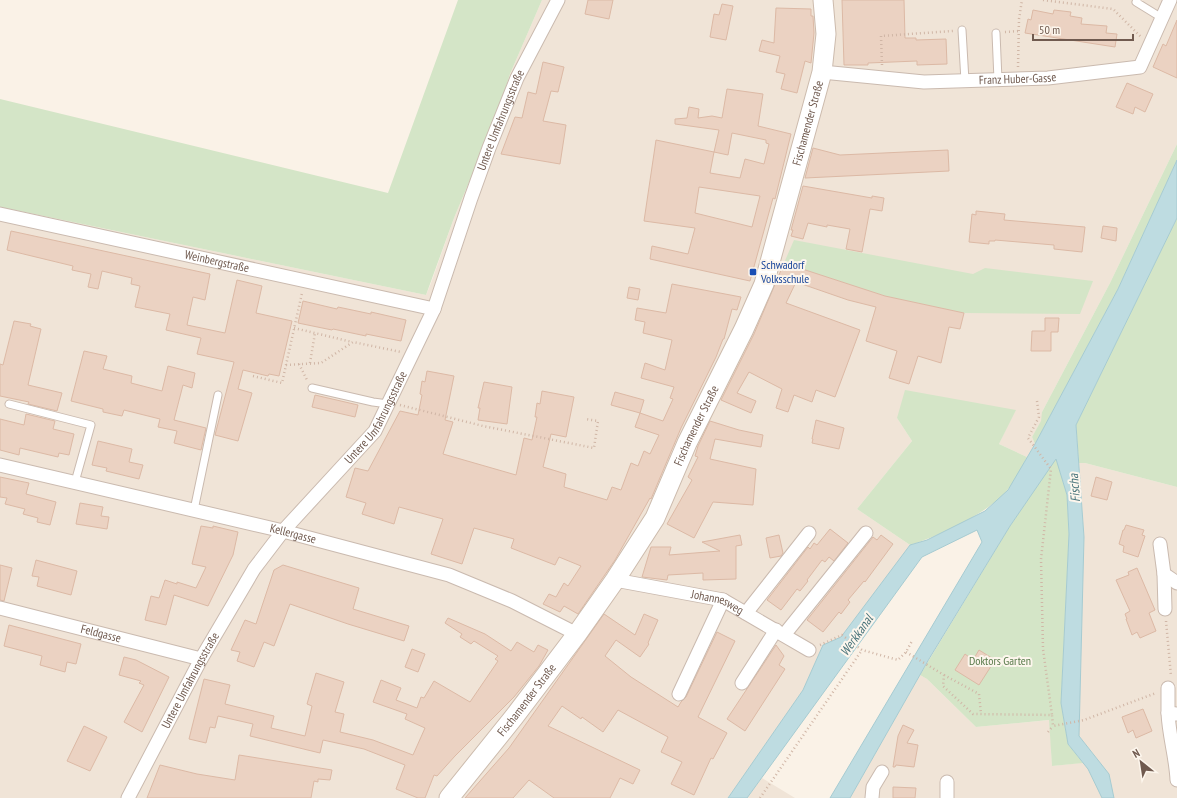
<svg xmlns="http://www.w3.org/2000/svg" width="1177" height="798" viewBox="0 0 1177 798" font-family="'PT Sans Narrow',sans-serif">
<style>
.residential{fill:#f0e4d7}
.green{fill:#d4e5c7}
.water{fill:#bedce1;stroke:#a6cbd1}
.building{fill:#ebd2c2;stroke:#dcb9a5;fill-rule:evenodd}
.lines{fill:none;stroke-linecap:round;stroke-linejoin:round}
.service-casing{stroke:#cabaaf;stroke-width:9}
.minor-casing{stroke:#cabaaf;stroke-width:15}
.secondary-casing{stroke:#ccbbad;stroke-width:21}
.path{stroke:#d0b6a6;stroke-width:2.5;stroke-dasharray:1 3;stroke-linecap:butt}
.service{stroke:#fff;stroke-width:7}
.minor{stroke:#fff;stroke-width:13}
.secondary{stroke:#fff;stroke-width:19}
.transit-dot{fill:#1a4fb4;stroke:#fdf6ed;stroke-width:1.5}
.labels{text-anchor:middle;stroke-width:4;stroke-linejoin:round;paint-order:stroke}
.street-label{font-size:12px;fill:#705a4f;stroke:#fdf6ed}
.transit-label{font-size:12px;fill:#164399;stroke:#fdf6ed;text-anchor:start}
.park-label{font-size:12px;fill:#597a4b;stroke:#fdf6ed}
.water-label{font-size:13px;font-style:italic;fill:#48737a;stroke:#fdf6ed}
</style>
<rect width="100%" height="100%" fill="#faf2e7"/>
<path class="residential" d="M542,0H1177V144L1110,283L1042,412V421L1032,437L1035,444L1027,457L999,444L1015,410L897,418L912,441L857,509L910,545L841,637L823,645L803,690L728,798H0V207L426,295L431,283L454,218L496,118L510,74Z
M1079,463H1085L1177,487V798H850L920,675L927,679L976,727L1050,720L1052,766L1099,761L1079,736L1084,537Z
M762,778L795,798H747Z"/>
<path class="green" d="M458,0H542L510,74L496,118L454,218L426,295L0,207V99L388,193Z
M1177,144V160L1118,289L1035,444L1032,437L1041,421L1042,412L1110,283Z
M1177,218V487L1085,463H1079L1076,425Z
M794,240L973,274L985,268L1093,281L1080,314L964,313L885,296L784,263Z
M905,390L1016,410L999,444L1027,457C1021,468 1016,480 1008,489C991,512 937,537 910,545L857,509L912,441L897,418Z
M1056,458L1067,495L1069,534L1061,703L1068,744L1083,763L1052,766L1049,720L976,727L927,679L920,675L1010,526Z"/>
<path class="water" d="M1177,160V218L1076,425L1084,537L1079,736L1109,774L1114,798H1102L1088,769L1068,744L1061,703L1069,534L1067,495L1056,459L1010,526L929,659L850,798H830L982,542L977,530L922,557L747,798H728L803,690L823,645L841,637L910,545L927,540L985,511L1008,490L1035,444L1118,289Z"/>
<path class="building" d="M588,0H613L609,19L585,14Z
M842,0H904L905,38H916V40L946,39L947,64L917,65V61L868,63V65H844Z
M722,4L733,6L726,40L710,37L714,14L719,15Z
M776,8L811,9V16H813L814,33L811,63L805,61L797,93L781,89L785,74L776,72L780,56L759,51L762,40L774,43Z
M1033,10L1053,14L1054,10L1071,12L1070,16L1082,18L1081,24L1107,26L1106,33L1117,34L1115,47L1025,33L1028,19L1031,20Z
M1177,20V78L1153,67L1163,44L1166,46Z
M543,62L564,67L558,92L551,91L543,121L566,125L560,164L501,154L515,117L522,118L528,92L536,94Z
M1127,83L1153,94L1145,112L1135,107L1133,114L1116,107Z
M727,89L763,94L758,126L791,134L775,199L773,198L750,281L650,259L652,246L688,254L695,228L644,221L656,140L714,152L719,130L675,124V119L687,118L689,107L699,109L698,118L712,116L722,118ZM732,133L766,140V143L769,144L764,164L745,159L740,178L710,173L714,152L728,155ZM699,187L760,196L752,227L695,213Z
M813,148L840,155L948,150L949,171L805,178Z
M803,186L872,198V196L884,198L882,211L870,209L862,252L846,249L850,229L827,225V227L808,223L803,239L791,236L793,230H791Z
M976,211L1005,214L1004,220L1085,227L1082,252L1054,249V245L995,240V241H989V244L969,242L972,214L976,215Z
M1103,226L1117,228L1116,241L1101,238Z
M11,231L210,274L205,300L193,297L187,325L225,333L237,280L262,286L256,313L292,321L279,376L269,374L268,376L243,370L238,389L252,393L238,441L215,435L234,362L197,354L201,338L166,330L170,314L135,307L140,286L131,284L132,278L102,271L98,289L88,287L91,274L72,270L73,266L7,250Z
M784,263L885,296L964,313L960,329L949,327L941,363L918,356L909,384L889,378L897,351L866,341L876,307L848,300L796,282L786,303L860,330L835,397L816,390L812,402L794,395L788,412L776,408L782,389L749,372L737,393L756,401L751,413L721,400L754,334Z
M672,284L741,297L737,310L732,309L724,339H723L716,357L681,428L651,499L650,498L615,560L578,614L564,606L560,612L543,604L549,594L556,597L564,583L568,586L581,566L559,557L555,565L511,548L514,539L474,528L462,564L431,554L443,519L399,507L394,524L362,514L366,503L346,497L355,468L368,471L400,411L418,415L422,395L420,394L422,381L425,382L427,371L454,376L445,420L453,422L443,454L516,475L524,438L532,440L537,417H535L537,403L540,404L542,391L574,397L566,437L551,434L543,467L566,474L564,487L607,500L612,487L621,490L631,463L638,466L644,451L650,454L659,435L635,427L640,413L663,421L673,399L670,398L674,387L641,378L645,363L665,370L672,340L643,333L645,322L635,320L637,308L666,313Z
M629,287L640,289L638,300L627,298Z
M303,301L337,309L338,307L371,314V312L406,320L401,341L366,334V336L333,329L332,330L298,323Z
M1045,318H1059L1058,332H1051V351H1031L1032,331H1045Z
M14,321L31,324L30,326L41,329L28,385L62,393L57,411L28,404L29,402L0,396V364L3,365Z
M84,351L107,356L103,369L132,376L131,383L162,391L168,366L195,373L192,388L183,385L174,420L206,428L201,450L174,443L177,431L158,427L160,419L124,410L122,416L103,412V409L71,401Z
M484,382L512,387L507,424L478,420L480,408H478Z
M615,392L644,400L640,413L611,405Z
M315,395L358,405L355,417L312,407Z
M26,414L55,421L53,429L74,434L69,455L59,453L58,457L20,448L19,455L0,450V419L24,425Z
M816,420L844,428L839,449L812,443L813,439H812Z
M710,421L739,430L763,435L761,447L715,439L710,459L756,469L753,505L713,502L694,538L667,524L692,480L688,477L698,457L695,456L698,446Z
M98,441L132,449L129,462L143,465L139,479L106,471L107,468L92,465Z
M0,477L29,483L26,494L56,502L50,525L37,522L38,518L23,514L25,509L5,504L7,498L0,497Z
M1096,477L1112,482L1107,500L1091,496Z
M80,503L103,507L101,516L109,517L107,529L76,524Z
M1126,525L1144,530L1142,535L1145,536L1138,557L1123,552L1124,546L1119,544L1123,530H1124Z
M201,526L213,528V526L238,532L233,555L208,606L174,595L166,625L145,620L151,596L159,598L165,580L177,584V582L196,588L206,567L192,564Z
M830,529L848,543L834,561L829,557L825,562L822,560L807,580L808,581L800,591L797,589L781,610L767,600L808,547L810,549L814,543L817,545Z
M740,535L742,545L736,546V579L703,580V573L668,575L667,580L642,577L651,547H671L669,555L720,551L702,542Z
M779,535L783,553L781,556L770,558L766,538Z
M881,535L893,544L865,582L864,581L848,600L850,602L841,614L839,612L823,632L807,620L873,537L877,540Z
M36,560L77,571L71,595L37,586L39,577L32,576Z
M0,565L12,568L4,601L0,600Z
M283,565L359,588L353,609L409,626L404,641L348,624L290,604L274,646L264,642L254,667L237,661L240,652L231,650L245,620L256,624L274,570Z
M1137,568L1155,610L1149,613L1156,631L1140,638L1137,632L1132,635L1126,619H1127L1125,614L1130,611L1116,580L1129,575L1128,572Z
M604,614L635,635L644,614L658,620L648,643L649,644L640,657L616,640L605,656L631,677L678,707L681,702L686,697L717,632L735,641L698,717L727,733L713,759L711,758L694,795L671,784L682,762L661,752L668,737L618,710L603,732L582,717L581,719L562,706L548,726L640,770L633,784L620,778L610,798H554L529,780L513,798H465L509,748Z
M448,618L485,634L511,651L517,642L534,652L538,645L548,650L539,666L514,697L455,756L437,776L434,775L425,798H418L396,789L405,765L364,749L323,740L320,753L250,736L253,724L218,716L215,728L210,727L206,743L189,739L204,679L230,685L225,704L274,716L271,728L305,736L312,706L307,704L316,673L344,682L335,712L344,714L340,732L373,740L413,755L425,728L405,719L407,714L373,702L381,680L401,688L396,700L417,708L421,697L424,698L434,681L470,702L498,661L495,659L498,656L474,641L471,644L460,637L462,634L445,623Z
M9,625L81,644L76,664L67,662L65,672L40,665L42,656L4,646Z
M776,645L784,656L779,665L785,669L745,731L727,719Z
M412,649L425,654L418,672L405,667Z
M979,650L995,660L979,685L955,670L965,654L973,660Z
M124,657L136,660L169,677L142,732L124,722L144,685L139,683L141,681L119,675Z
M1143,709L1152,731L1136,738L1133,730L1128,733L1122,717Z
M903,725L914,730L907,743L918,745L914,767L896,765L895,767H893L898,736Z
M84,726L107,737L90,771L67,761Z
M239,755L332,770L330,780L318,779V782L314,781L311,798H147L160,765L197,774L235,780Z
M893,787L916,788L915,798H893Z"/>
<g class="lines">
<g class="service-casing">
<path id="service" d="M1137,0L1136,2L1162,18
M962,30L965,81
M996,33L998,80
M312,388L373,402L388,404
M9,404L91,425L75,482
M194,510L218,395"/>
</g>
<g class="minor-casing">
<g id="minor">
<path id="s1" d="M822,72L924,82L1048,78L1140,67L1170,0"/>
<path id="s2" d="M0,214L434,309"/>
<path id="s3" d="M0,465L283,531L449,575L512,601L577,634"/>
<path d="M1160,544L1164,574L1177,583"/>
<path d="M1164,574L1165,609"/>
<path id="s4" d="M615,580L723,600L809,650"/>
<path id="s5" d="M0,608L201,659"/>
<path d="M746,613L809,533"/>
<path d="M784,635L866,533"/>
<path d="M742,683L776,630"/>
<path d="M1168,688V713"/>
<path d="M679,694L723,600"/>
<path d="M1177,714L1168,713C1169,736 1176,757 1177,780"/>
<path id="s6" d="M128,798L201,659L254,569L283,531L375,431L434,309L471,198L489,148L517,78L558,0"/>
<path d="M872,798L873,787L882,772"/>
<path d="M947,798V782"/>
</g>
</g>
<g class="secondary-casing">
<g id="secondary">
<path id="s7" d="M449,798L514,717L577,634L615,580L655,518L687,443L744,329L764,284L822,72L826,34L823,0"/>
</g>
</g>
<path class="path" d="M1043,0L1113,9L1141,37
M1005,32L1019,31
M882,65L881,36L953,31
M1018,67L1019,19L1022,0
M294,328L352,342
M310,363L315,333
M299,364L307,380
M286,365L321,363L353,342L401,352
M253,376L282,383L302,293
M1037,401L1039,417L1028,438L1051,469L1041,559L1043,649L1052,715
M400,405L483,426L594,448L598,421L585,419
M1166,621L1171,676
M820,645L842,635L862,650L898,660L906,652L912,641
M906,652L944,675L943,686L973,714L1052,715L1053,726L1084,720L1156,693
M944,675L979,694L981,714
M1048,732L1053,726
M760,798L862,650"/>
<use href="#service" class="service"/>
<use href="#minor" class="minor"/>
<use href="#secondary" class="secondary"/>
</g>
<rect class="transit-dot" x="749" y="268" width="8" height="8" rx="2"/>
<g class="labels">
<g class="street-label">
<text dy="4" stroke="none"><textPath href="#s1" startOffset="196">Franz Huber-Gasse</textPath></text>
<text dy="4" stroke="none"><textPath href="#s6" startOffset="781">Untere Umfahrungsstraße</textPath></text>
<text dy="4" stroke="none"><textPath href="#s7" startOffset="773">Fischamender Straße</textPath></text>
<text dy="4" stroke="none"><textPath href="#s2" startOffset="222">Weinbergstraße</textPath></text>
<text dy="4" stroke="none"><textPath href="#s6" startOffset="457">Untere Umfahrungsstraße</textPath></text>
<text dy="4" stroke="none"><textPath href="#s7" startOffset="449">Fischamender Straße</textPath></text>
<text dy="4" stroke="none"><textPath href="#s3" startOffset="301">Kellergasse</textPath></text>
<text dy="4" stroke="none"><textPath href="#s4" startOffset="105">Johannesweg</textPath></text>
<text dy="4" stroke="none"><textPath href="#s5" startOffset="104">Feldgasse</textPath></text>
<text dy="4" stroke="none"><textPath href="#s6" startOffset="133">Untere Umfahrungsstraße</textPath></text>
<text dy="4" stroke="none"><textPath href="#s7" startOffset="125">Fischamender Straße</textPath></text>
</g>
<g class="transit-label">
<text x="761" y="269">Schwadorf<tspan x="761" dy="14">Volksschule</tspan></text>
</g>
<g class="park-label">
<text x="1000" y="665">Doktors Garten</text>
</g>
<g class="water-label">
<text transform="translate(1074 488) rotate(-94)" y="5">Fischa</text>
<text transform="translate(856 635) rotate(-55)" y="5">Werkkanal</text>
</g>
</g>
<g transform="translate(1141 762) rotate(330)" stroke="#fdf6ed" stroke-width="3" paint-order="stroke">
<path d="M0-3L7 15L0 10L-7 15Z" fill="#705a4f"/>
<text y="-6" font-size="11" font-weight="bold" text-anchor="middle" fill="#705a4f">N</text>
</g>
<path d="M1033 34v6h100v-6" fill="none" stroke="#705a4f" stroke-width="2"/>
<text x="1039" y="34" font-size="12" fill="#705a4f" stroke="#fdf6ed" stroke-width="3" paint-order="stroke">50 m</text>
</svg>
